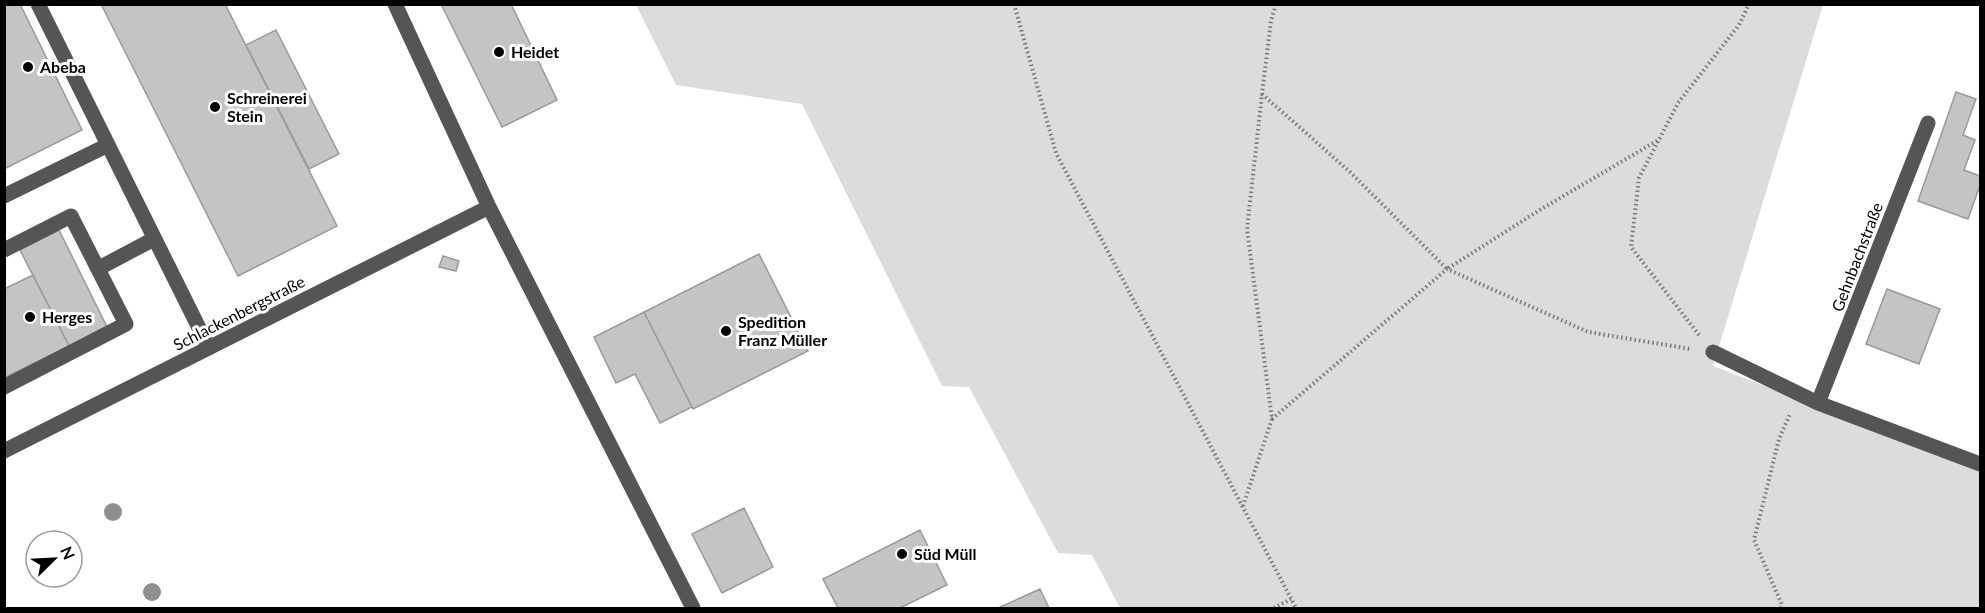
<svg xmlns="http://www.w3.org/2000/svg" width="1985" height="613" viewBox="0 0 1985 613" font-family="Lato,sans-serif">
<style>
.green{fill:#dcdcdc}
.building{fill:#c4c4c4;stroke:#999;stroke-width:1.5}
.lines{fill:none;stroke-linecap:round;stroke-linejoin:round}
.path{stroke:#777;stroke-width:4;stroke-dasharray:1.5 3;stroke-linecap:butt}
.minor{stroke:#555;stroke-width:15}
.tree{fill:#8f8f8f}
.poi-dot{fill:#000;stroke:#fff;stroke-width:2}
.labels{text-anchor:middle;stroke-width:6;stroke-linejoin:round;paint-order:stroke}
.poi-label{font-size:16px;font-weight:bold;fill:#000;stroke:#fff;text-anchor:start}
.street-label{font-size:16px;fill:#000;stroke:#fff}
</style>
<rect width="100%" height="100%" fill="#fff"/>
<path class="green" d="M636,5H1823L1713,366L1980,469V608H1120L1092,555L1058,553L969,387L942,386L802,104L676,85Z"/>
<path class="building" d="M4,4H20L82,130L4,169Z
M101,4H225L337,226L238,276Z
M441,4H511L557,100L502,127Z
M276,30L339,154L309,169L246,45Z
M1956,92L1976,99L1963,135L1975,140L1964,170L1980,176V185L1968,219L1918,201Z
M59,230L107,327L69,346L20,250Z
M759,254L808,351L693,409L644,312Z
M443,256L459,261L456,271L439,267Z
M33,275L69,346L4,378V289Z
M1887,289L1940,309L1919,364L1866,344Z
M644,312L692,407L660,423L635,374L616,383L594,337Z
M744,508L773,567L722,593L692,534Z
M920,530L947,585L900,608H838L823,579Z
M1040,589L1049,608H998Z"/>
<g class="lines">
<path class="path" d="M1014,4L1056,153L1296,608
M1262,94L1350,172L1447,269L1538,211L1660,139
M1699,335L1631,247L1639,178L1678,103L1739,25L1749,4
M1272,419L1447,269L1588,332L1691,349
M1243,506L1272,419L1247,229L1262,94L1271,21L1276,4
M1274,608L1291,599
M1781,608L1782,605L1754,540L1779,439L1790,414"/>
<path class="minor" d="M38,4L209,348
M395,4L489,207L693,608
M4,196L108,145
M4,250L71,216L126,324L4,387
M99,268L154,239
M1713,352L1818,403L1980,464
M1818,403L1928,123
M4,451L489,207"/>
</g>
<g class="tree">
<circle cx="113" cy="512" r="9"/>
<circle cx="152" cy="592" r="9"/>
</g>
<g class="poi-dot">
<circle cx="499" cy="52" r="6"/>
<circle cx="28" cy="67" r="6"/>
<circle cx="215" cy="107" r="6"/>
<circle cx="30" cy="317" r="6"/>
<circle cx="726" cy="331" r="6"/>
<circle cx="902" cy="554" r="6"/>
</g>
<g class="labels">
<g class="poi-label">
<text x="511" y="58">Heidet</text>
<text x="40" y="73">Abeba</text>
<text x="227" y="104">Schreinerei<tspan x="227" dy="18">Stein</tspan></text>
<text x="42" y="323">Herges</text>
<text x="738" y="328">Spedition<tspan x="738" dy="18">Franz Müller</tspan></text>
<text x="914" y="560">Süd Müll</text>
</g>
<g class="street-label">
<text transform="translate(1857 257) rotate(-69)" y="6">Gehnbachstraße</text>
<text transform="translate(239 313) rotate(-27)" y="6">Schlackenbergstraße</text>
</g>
</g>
<rect width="1985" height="613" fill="none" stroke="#000000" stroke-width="12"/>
<g transform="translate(54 559) rotate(66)"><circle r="28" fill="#ffffff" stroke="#999999" stroke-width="1.5"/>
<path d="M0-4.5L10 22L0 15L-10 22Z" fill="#000000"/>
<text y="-9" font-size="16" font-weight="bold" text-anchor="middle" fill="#000000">N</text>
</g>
</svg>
